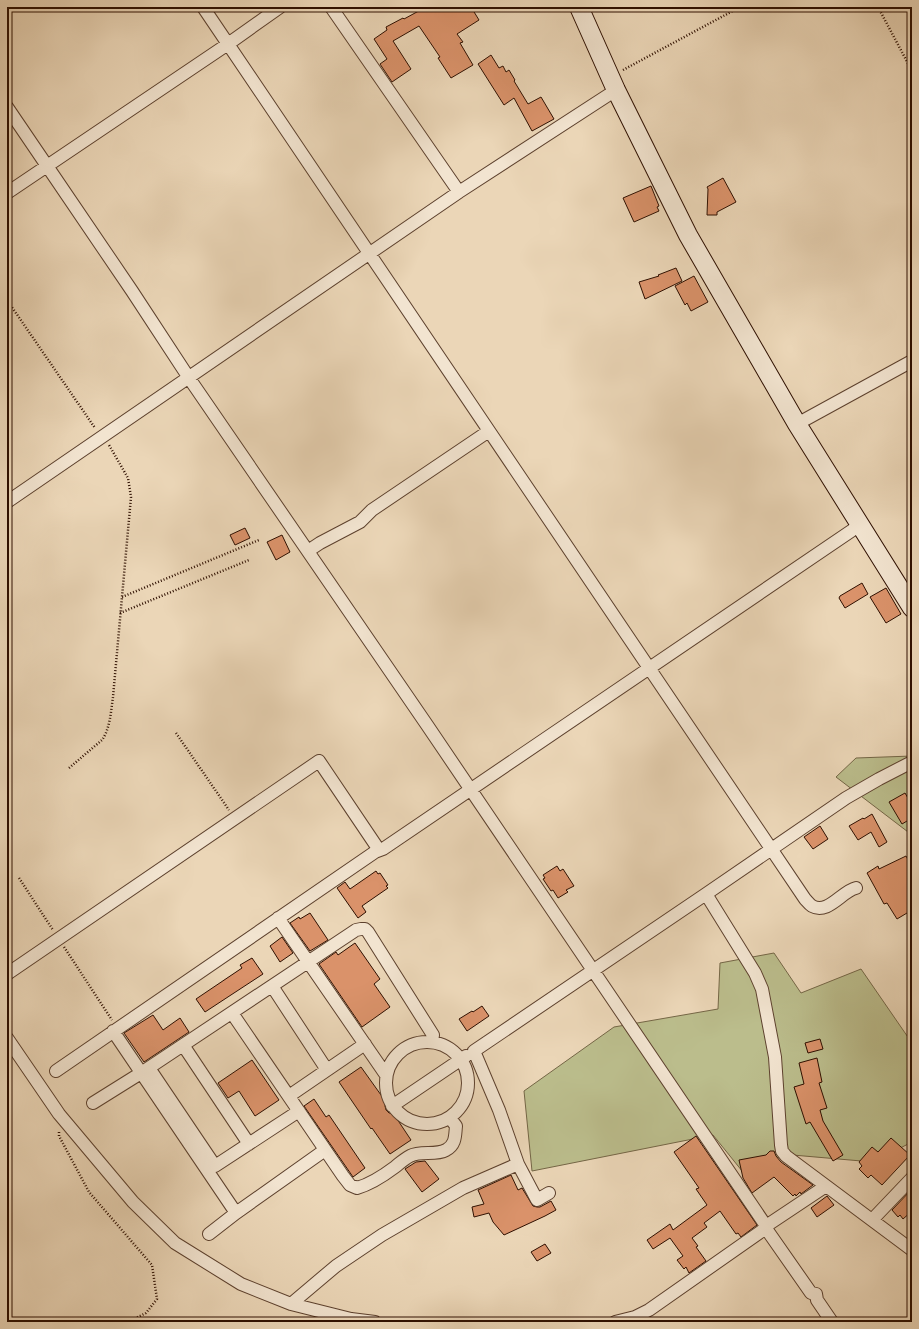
<svg xmlns="http://www.w3.org/2000/svg" width="919" height="1329" viewBox="0 0 919 1329" font-family="'Old Standard TT',serif">
<style>
.green{fill:#bbbd8c;stroke:#746646}
.building{fill:#da926a;stroke:#2e0f00}
.lines{fill:none;stroke-linecap:round;stroke-linejoin:round}
.street-casing{stroke:#5d412e;stroke-width:14}
.secondary-casing{stroke:#2e0f00;stroke-width:20}
.path{stroke:#2e0f00;stroke-width:2.5;stroke-dasharray:1 2;stroke-linecap:butt}
.street{stroke:#f2e4d0;stroke-width:12}
.secondary{stroke:#f2e4d0;stroke-width:18}
</style>
<rect width="100%" height="100%" fill="#ebd6b7"/>
<filter id="stains"><feTurbulence type="fractalNoise" baseFrequency=".005" numOctaves="4"/><feColorMatrix values="0 0 0 0 .2 0 0 0 0 .09 0 0 0 0 .02 0 0 0 .5 -.17"/></filter>
<radialGradient id="worn" r=".72"><stop offset=".6" stop-color="#630" stop-opacity="0"/><stop offset="1" stop-color="#630" stop-opacity=".3"/></radialGradient>
<path class="green" d="M912,756V835L836,777L856,758Z
M774,953L801,993L861,969L912,1043V1142L873,1162L781,1154L755,1187L713,1135L532,1171L524,1091L614,1027L718,1009L720,963Z"/>
<path class="building" d="M426,7H471L479,20L457,34L463,42L460,43L473,65L451,78L438,58L440,57L419,26L393,41L411,69L392,82L380,64L387,59L374,39L387,30L386,27L403,18L404,19Z
M491,55L499,68L503,66L506,72L509,70L515,80L514,81L528,104L541,97L554,119L532,131L514,98L504,105L478,64Z
M723,178L736,202L717,212V215H707L708,189L707,187Z
M651,186L659,206L657,207L659,211L634,222L623,198Z
M676,268L682,281L645,299L639,282L659,276L658,275Z
M694,276L708,302L691,311L687,303L685,305L675,286Z
M245,528L250,538L235,545L230,535Z
M282,535L290,552L276,560L267,542Z
M862,583L868,594L845,608L839,598L840,596Z
M886,588L901,614L886,623L870,597Z
M905,793L912,805V818L902,824L889,802Z
M872,814L887,842L879,847L871,832L858,840L849,826L863,818L864,819Z
M820,826L828,839L813,849L804,837Z
M906,856L912,867V910L897,919L887,903L884,904L867,873L878,866L879,869Z
M557,866L560,871L563,869L574,886L566,890L568,892L558,898L553,890L551,891L543,879L545,878L543,875Z
M376,871L378,874L380,873L388,885L386,886L388,888L362,906L366,912L358,918L337,888L345,882L350,889Z
M310,913L328,940L310,951L290,923L299,917L300,919Z
M282,937L293,953L280,962L270,946Z
M355,943L380,979L374,984L390,1007L362,1027L319,964L336,952L338,955Z
M252,958L263,974L205,1012L196,999L242,968L240,965Z
M482,1006L489,1016L467,1031L459,1019L472,1011L473,1012Z
M153,1015L163,1030L180,1018L189,1032L144,1062L124,1033Z
M820,1039L823,1049L808,1053L805,1043Z
M817,1058L822,1082L819,1083L827,1108L820,1110L823,1121L843,1155L833,1161L810,1122L806,1124L794,1087L804,1084L799,1063Z
M252,1060L279,1100L255,1116L239,1091L228,1098L218,1083Z
M361,1067L386,1102L385,1106L386,1110L389,1113H393L411,1140L390,1154L372,1128L371,1129L339,1082Z
M314,1099L326,1117L329,1115L365,1168L353,1177L304,1106Z
M696,1136L757,1225L741,1237L738,1233L736,1234L720,1211L704,1223L707,1227L692,1238L698,1246L696,1247L706,1261L689,1273L686,1267L684,1269L677,1260L683,1256L670,1238L653,1249L647,1240L670,1224L673,1230L707,1205L696,1189L699,1188L674,1152Z
M891,1138L910,1155L882,1185L871,1175L868,1178L859,1169L862,1166L859,1162L872,1147L878,1152Z
M770,1151H774L776,1156L781,1162L813,1185L801,1194L800,1192L796,1196L795,1194L793,1196L774,1177L752,1193L743,1178L739,1160L766,1155Z
M425,1161L439,1179L422,1192L405,1169L416,1162Z
M511,1175L518,1190L522,1188L533,1206L537,1207H540L551,1201L556,1210L545,1216L504,1235L493,1222L489,1213L474,1217L472,1207L484,1204L478,1190Z
M912,1189V1211L903,1219L900,1215L898,1217L892,1210Z
M827,1196L834,1205L817,1217L811,1208Z
M545,1244L551,1253L537,1261L531,1252Z"/>
<g class="lines">
<g class="street-casing">
<path id="street" d="M203,7L805,899C807,901 809,904 812,906C828,915 842,891 856,888
M331,7L459,192
M7,107L132,291L189,378L427,725L766,1226L767,1230L811,1293L816,1294L817,1300L832,1322
M7,193L228,44L280,7
M797,424L912,361
M7,502L459,192L616,90
M308,551L320,543L360,522L372,510L489,431
M706,894L755,973L762,989L775,1057L781,1145L782,1151L786,1156L912,1250
M278,918L386,1075
M7,974L319,761L379,850
M272,986L327,1070
M232,1013L343,1176L350,1185L357,1188C371,1184 383,1176 395,1167C399,1164 404,1159 410,1156C421,1150 435,1156 446,1150C456,1145 455,1135 456,1126L450,1118
M113,1031L236,1213
M7,1038L59,1114L133,1202L175,1243L241,1284L291,1304L351,1319L375,1322
M386 1083a41 41 0 1 1 82 0a41 41 0 1 1-82 0Z
M183,1045L249,1144
M149,1068L215,1166L299,1111
M56,1071L375,852L383,849L860,525
M289,1096L365,1044
M93,1103L141,1073L356,930L361,929H365L368,932L433,1035L432,1042
M392,1106L466,1056
M518,1164L537,1200L549,1193
M872,1220L912,1178
M766,1226L826,1186
M209,1234L236,1213L325,1150
M291,1304L336,1266L382,1235L463,1188L518,1164L499,1110L474,1051L706,894L846,798L879,779L912,762
M615,1322L635,1317L649,1310L766,1228"/>
</g>
<g class="secondary-casing">
<path id="secondary" d="M579,7L616,90L688,235L797,424L912,608"/>
</g>
<path class="path" d="M878,7L912,71
M623,70L740,7
M7,300L95,428
M122,597L259,540
M120,613L249,560
M176,733L229,810
M69,768L102,740C110,729 111,711 113,697L131,497L128,478L109,445
M19,878L53,930
M64,947L112,1020
M59,1132V1136L89,1192L152,1265L157,1299L146,1313L128,1322"/>
<use href="#street" class="street"/>
<use href="#secondary" class="secondary"/>
</g>
<rect width="919" height="1329" fill="none" stroke="#ebd6b7" stroke-width="24"/>
<rect x="8" y="8" width="903" height="1313" fill="none" stroke="#2e0f00" stroke-width="2"/>
<rect x="12" y="12" width="895" height="1305" fill="none" stroke="#2e0f00"/>
<rect width="100%" height="100%" filter="url(#stains)"/>
<rect width="100%" height="100%" fill="url(#worn)"/>
</svg>
